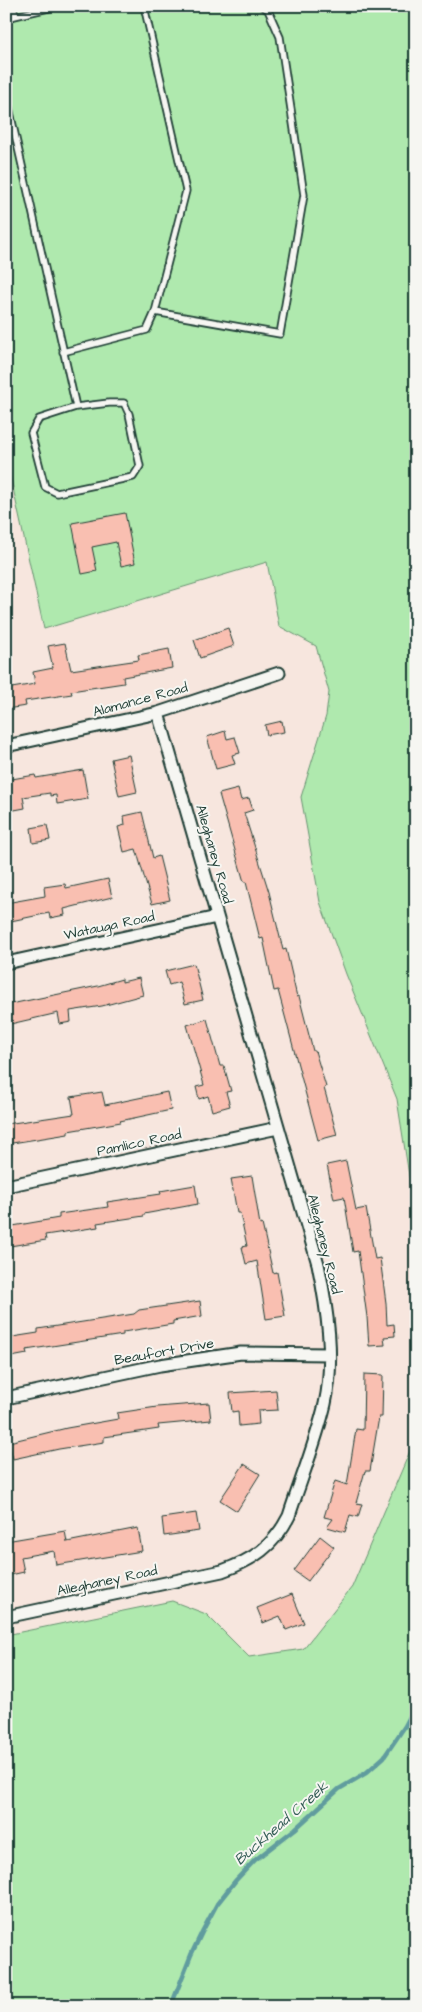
<svg xmlns="http://www.w3.org/2000/svg" width="422" height="2012" viewBox="0 0 422 2012" font-family="'Architects Daughter',sans-serif">
<style>
.green{fill:#afe9ae;stroke:#679371}
.lines{fill:none;stroke-linecap:round;stroke-linejoin:round}
.stream{stroke:#609c9e;stroke-width:4.5}
.building{fill:#f9bfb1;stroke:#1f3d34}
.service-casing{stroke:#1f3d34;stroke-width:9}
.minor-casing{stroke:#1f3d34;stroke-width:15}
.service{stroke:#f6f6f2;stroke-width:5.5}
.minor{stroke:#f6f6f2;stroke-width:11}
.labels{text-anchor:middle;stroke-width:4;stroke-linejoin:round;paint-order:stroke}
.street-label{font-size:14px;fill:#1f3d34;stroke:#f6f6f2}
.water-label{font-size:15px;font-style:italic;fill:#355d57;stroke:#f6f6f2}
</style>
<rect width="100%" height="100%" fill="#f7e6de"/>
<filter id="ink" filterUnits="userSpaceOnUse"><feTurbulence type="fractalNoise" baseFrequency=".02" numOctaves="2"/><feDisplacementMap in="SourceGraphic" scale="10" xChannelSelector="R" yChannelSelector="G"/><feConvolveMatrix kernelMatrix="1 2 1 2 8 2 1 2 1" color-interpolation-filters="sRGB"/></filter>
<g filter="url(#ink)">
<path class="green" d="M6,6H416V1220L397,1099L346,974L320,902L301,797L326,716L329,692L316,646L279,626L267,562L44,629L6,456Z
M416,1437V2006H6V1635L172,1601L206,1614L249,1657L303,1649L352,1587Z"/>
<g class="lines">
<path class="stream" d="M171,2006L191,1955L203,1930L217,1904L236,1880L255,1860L295,1829L339,1789L366,1773L384,1757L405,1726L416,1705"/>
</g>
<path class="building" d="M125,513L135,563L121,566L116,542L92,547L97,571L82,574L72,523Z
M228,628L234,646L200,658L194,640Z
M65,643L71,670L139,660L138,655L169,649L172,668L123,677L124,683L71,691L72,694L25,701L26,706L6,709V689L35,684L33,672L53,668L48,646Z
M282,721L284,732L267,735L265,725Z
M225,731L227,739L235,737L240,753L232,755L235,764L216,769L207,737Z
M129,755L137,792L119,796L111,759Z
M83,770L88,799L57,804L56,795L50,796V793L23,797L25,808L9,811L6,802V780L35,775L36,778Z
M238,789L241,800L249,798L253,810L244,813L269,892L283,950L286,949L297,997L299,996L313,1051H315L326,1087L324,1088L337,1135L318,1140L278,990L274,991L263,938L260,939L246,882H244L219,794Z
M142,812L153,858L159,856L170,900L152,904L136,849L124,852L118,827L125,825L124,816Z
M47,825L50,840L33,843L31,828Z
M108,879L112,897L64,909L65,915L50,918L49,913L6,922V903L45,896L44,887L65,884L66,888Z
M194,964L203,1000L185,1004L179,982L169,985L165,971Z
M139,978L143,995L102,1006L70,1011L71,1022L60,1024L58,1013L6,1025V1005L98,986L122,979V982Z
M207,1019L220,1066H224L231,1091L226,1092L230,1106L212,1111L208,1096L199,1099L196,1087L204,1085L187,1025Z
M102,1092L105,1105L167,1092L171,1110L120,1121L121,1122L68,1131V1134L6,1144V1124L74,1114L71,1097Z
M346,1161L356,1210L366,1208L375,1259L380,1258L386,1303L387,1325L394,1324L395,1336L384,1337L385,1345L369,1346L367,1317L358,1251L353,1252L344,1197L334,1199L327,1165Z
M252,1176L260,1225L262,1224L273,1273L277,1272L285,1316L266,1319L257,1261L246,1264L242,1247L247,1246L240,1213H237L231,1179Z
M195,1185L198,1204L144,1214V1216L97,1223L98,1227L45,1235L46,1240L10,1246L7,1227L59,1218V1214L108,1207L107,1202L161,1194L160,1191Z
M200,1301L202,1316L173,1321V1324L123,1332V1335L26,1350L27,1354L6,1358V1338L38,1333V1329L134,1314L139,1310Z
M364,1374L383,1375L382,1417H379L370,1471H365L356,1503L362,1504L358,1517L350,1515L345,1532L327,1527L333,1519L324,1517L335,1481L347,1485L356,1429L363,1430Z
M276,1390L278,1410L258,1411L259,1424L239,1426L238,1411L232,1412L230,1393Z
M209,1403L211,1420L158,1425L159,1429L104,1437V1442L59,1449L13,1459L9,1442L67,1428L118,1419L117,1413L157,1407Z
M244,1464L260,1474L237,1511L220,1500Z
M196,1513L199,1531L164,1536L162,1518Z
M138,1528L142,1551L56,1565L54,1551L21,1557L24,1572L6,1576V1541L65,1531L67,1542Z
M320,1536L334,1547L308,1581L294,1571Z
M292,1594L304,1623L286,1630L280,1616L263,1623L257,1608Z"/>
<g class="lines">
<g class="service-casing">
<path id="service" d="M13,6L15,15
M144,6L186,191L155,312L280,334L304,195L280,37L268,10L262,6
M6,18L57,6
M6,94L76,407
M63,352L147,330L155,312
M109,403H124L129,414L140,466L133,477L57,493L45,487L31,433L39,419L76,407Z"/>
</g>
<g class="minor-casing">
<path id="minor" d="M6,746L158,713L279,673
M6,963L217,917
M6,1186L278,1128
M6,1398L160,1365L241,1353L329,1354
M6,1617L222,1571C253,1560 274,1546 289,1516C301,1479 316,1442 325,1404C335,1359 327,1308 318,1264L158,713"/>
</g>
<use href="#service" class="service"/>
<use href="#minor" class="minor"/>
</g>
</g>
<g class="labels">
<g class="street-label">
<text transform="translate(140 699) rotate(-15)" y="5">Alamance Road</text>
<text transform="translate(215 854) rotate(74)" y="5">Alleghaney Road</text>
<text transform="translate(109 925) rotate(-12)" y="5">Watauga Road</text>
<text transform="translate(139 1142) rotate(-12)" y="5">Pamlico Road</text>
<text transform="translate(325 1244) rotate(76)" y="5">Alleghaney Road</text>
<text transform="translate(164 1351) rotate(-10)" y="5">Beaufort Drive</text>
<text transform="translate(107 1580) rotate(-12)" y="5">Alleghaney Road</text>
</g>
<g class="water-label">
<text transform="translate(281 1823) rotate(-41)" y="5">Buckhead Creek</text>
</g>
</g>
<rect width="422" height="2012" fill="none" stroke="#f6f6f2" stroke-width="25"/>
<rect x="12" y="12" width="397" height="1987" fill="none" stroke="#1f3d34" stroke-width="2" filter="url(#ink)"/>
</svg>
